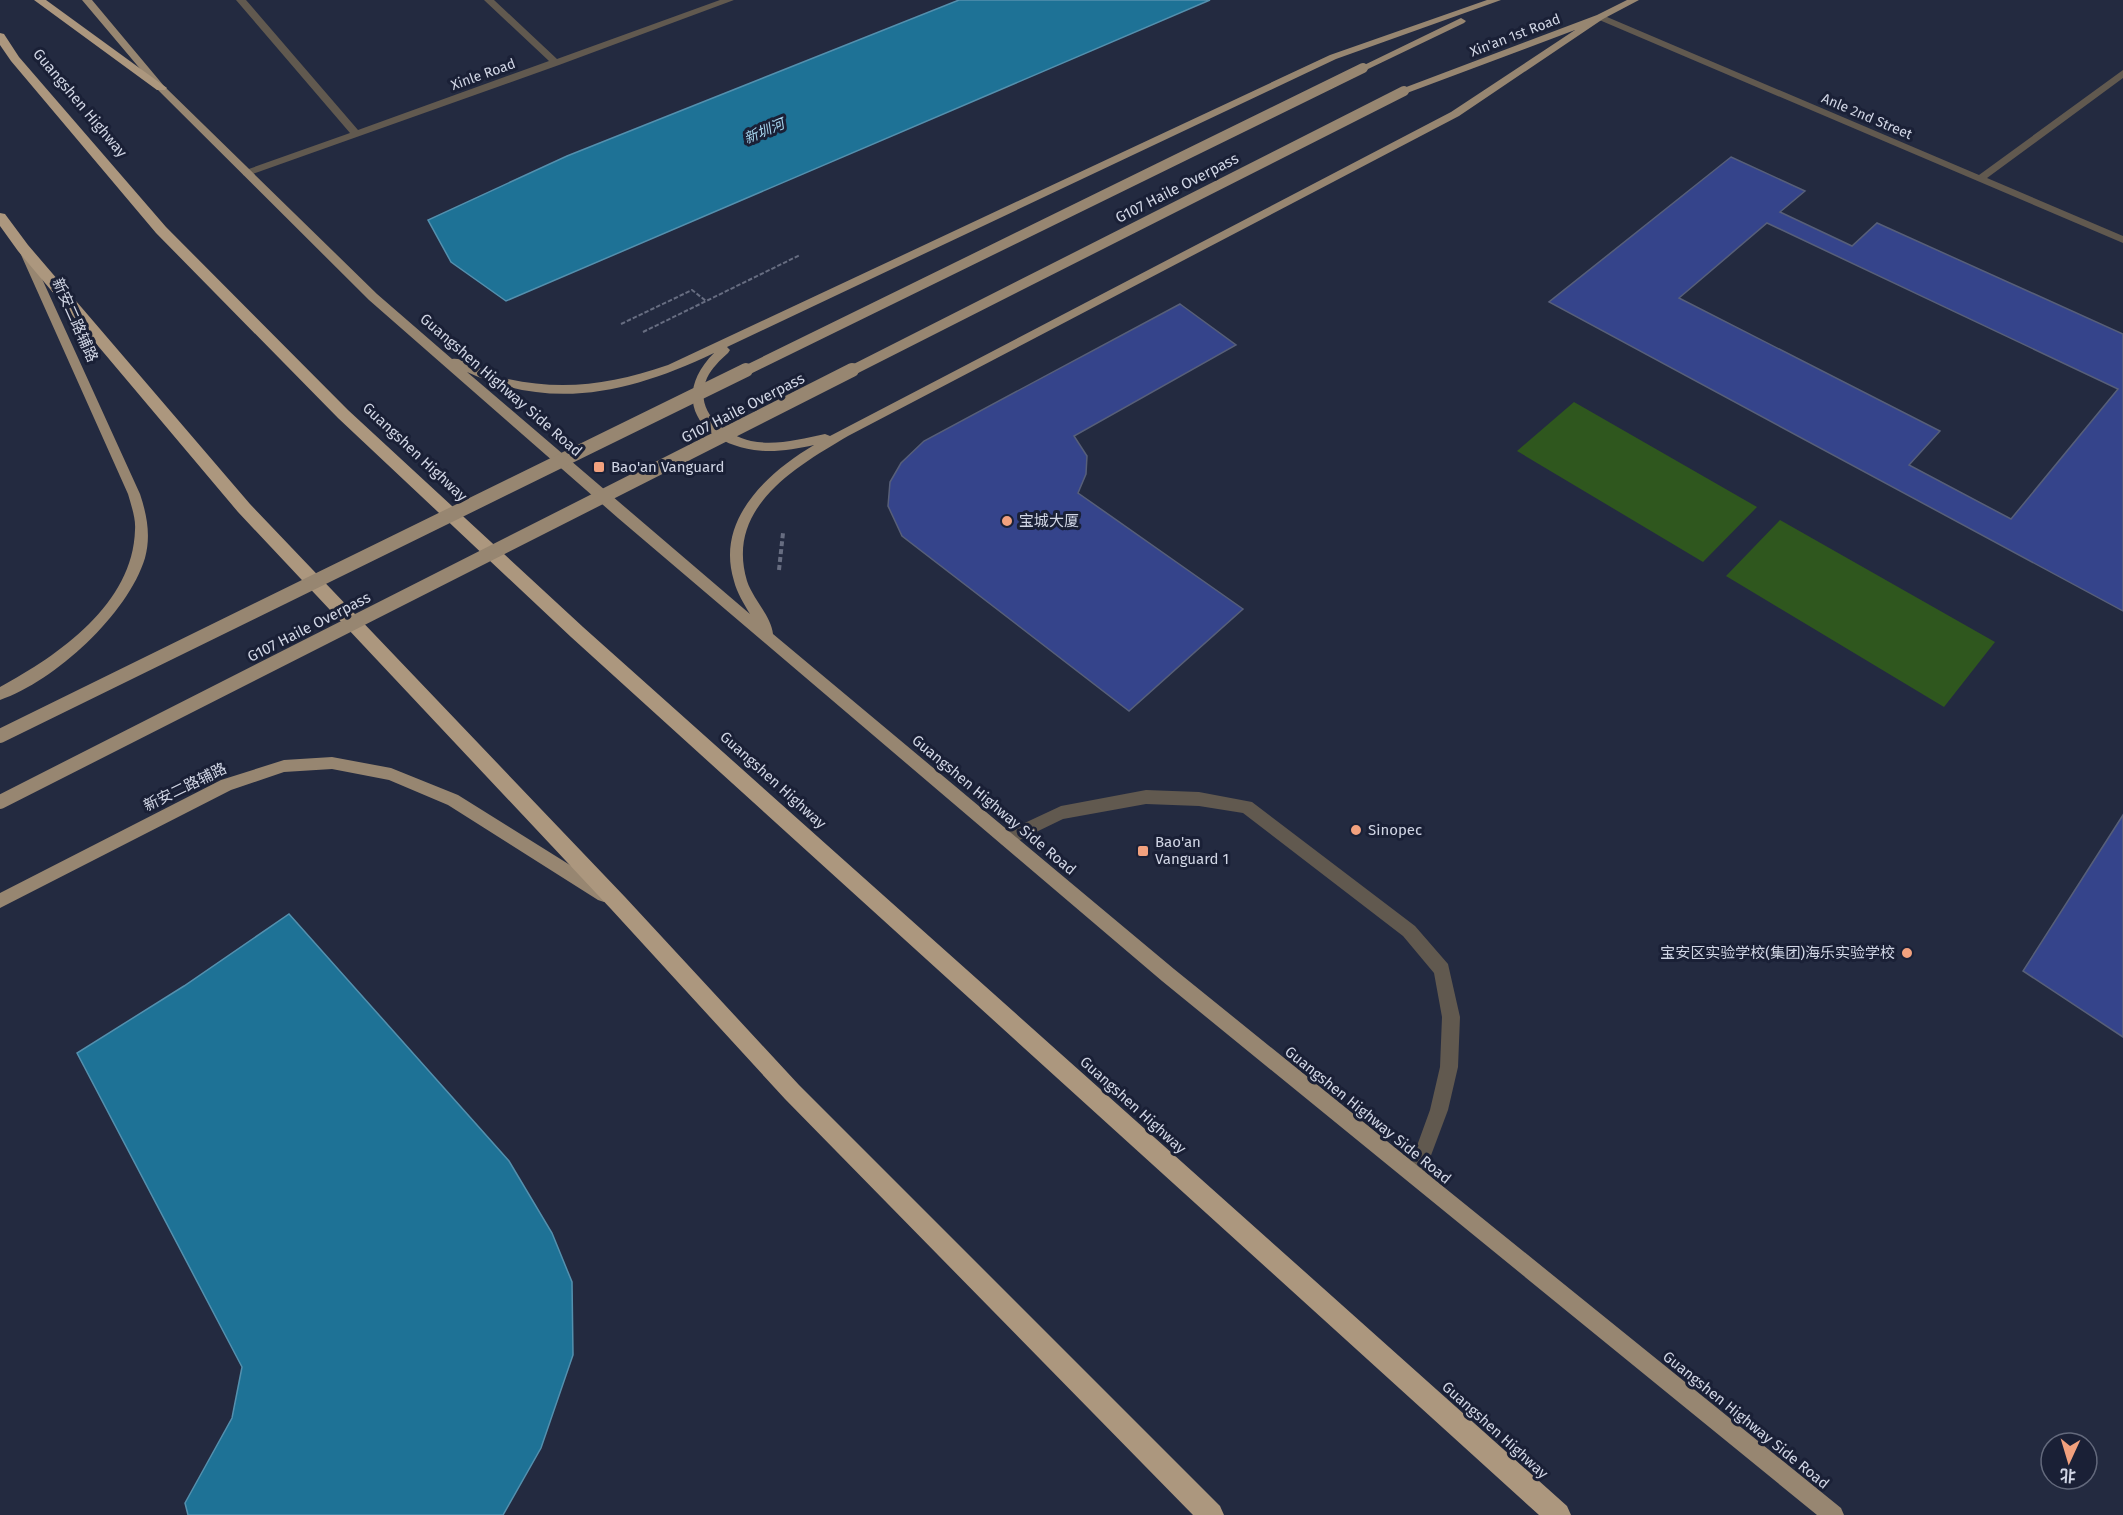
<svg xmlns="http://www.w3.org/2000/svg" width="2123" height="1515" viewBox="0 0 2123 1515" font-family="'Fira Sans','Noto Sans SC',sans-serif">
<style>
.green{fill:#2f571e}
.water{fill:#1e7296;stroke:#5490ae;stroke-width:1.5}
.building{fill:#35448b;stroke:#575f79;stroke-width:1.5;fill-rule:evenodd}
.lines{fill:none;stroke-linecap:round;stroke-linejoin:round}
.path-far1{stroke:#676d81;stroke-width:2;stroke-dasharray:4.5 2;stroke-linecap:butt}
.path{stroke:#676d81;stroke-width:4;stroke-dasharray:5 3;stroke-linecap:butt}
.minor{fill:#61594f;fill-rule:evenodd}
.major{fill:#978671;fill-rule:evenodd}
.highway{fill:#ac977e;fill-rule:evenodd}
.major-bridge-far1{stroke:#978671;stroke-width:10}
.major-bridge{stroke:#978671;stroke-width:14}
.poi-dot{fill:#f2a17e;stroke:#1a2036;stroke-width:2}
.labels{text-anchor:middle;stroke-width:6;stroke-linejoin:round;paint-order:stroke}
.far-street-label{font-size:14px;fill:#d1d6e5;stroke:#1a2036}
.far-water-label{font-size:14px;font-style:italic;fill:#a9d8f0;stroke:#1a2036}
.street-label{font-size:15px;fill:#d1d6e5;stroke:#1a2036}
.poi-label{font-size:15px;fill:#d1d6e5;stroke:#1a2036;text-anchor:start}
</style>
<rect width="100%" height="100%" fill="#232a40"/>
<path class="green" d="M1574,402L1757,507L1703,562L1517,451Z
M1780,520L1995,642L1944,707L1726,576Z"/>
<path class="water" d="M959,0H1210L506,301L451,262L428,220L567,156Z
M289,914L509,1161L552,1233L572,1282L573,1355L541,1448L503,1515H188L185,1503L232,1418L242,1367L77,1053L184,986Z"/>
<path class="building" d="M1731,157L1805,191L1780,212L1852,246L1877,223L2123,334V611L1549,302ZM1767,223L2118,389L2011,519L1909,465L1940,431L1679,298Z
M1180,304L1236,345L1074,436L1087,456L1086,474L1078,493L1243,609L1129,711L902,536L888,506L890,482L901,463L924,441Z
M2123,815V1037L2023,971Z"/>
<g class="lines">
<path class="path-far1" d="M621,324L692,290L706,301
M643,332L800,255"/>
<path class="path" d="M779,570L783,533"/>
<path class="minor" d="M236,0H246L358,130L549,61L484,0H494L557,59L720,0H734L559,65L247,176L243,175V171L350,133Z
M1600,14L1979,175L2123,70V78L1987,178L2123,236V243L1597,19L1595,17Z
M1146,790L1199,792L1252,802L1415,926L1448,964L1460,1017L1458,1067L1448,1110L1421,1182L1415,1185L1409,1182L1406,1176L1430,1110L1440,1067L1442,1017L1434,973L1403,936L1243,813L1199,806L1146,804L1063,819L1007,846L1001,844L999,839L1001,834L1061,806Z"/>
<path class="major" d="M82,0H92L164,86L377,294L452,359C467,357 484,373 499,377C560,392 609,385 668,365L1330,55L1487,0H1501L1336,59L727,347L730,350L728,353C720,360 712,368 707,378C693,410 722,434 751,441C775,446 801,439 825,434L830,436L1451,112L1575,30L1407,93H1401V89L1597,15L1627,0H1639L1603,19L1459,116L848,436C796,467 725,507 747,581C753,599 771,616 773,634L1174,969L1841,1508L1844,1515H1817L1162,981L618,518L369,300L158,90ZM714,353C670,397 699,442 754,450C774,453 795,449 814,445C767,473 715,520 734,581C737,593 744,604 750,614L467,372C553,412 632,392 714,353Z
M1461,18L1466,21L1464,23L1366,70L1358,68Z
M23,245L28,248L140,494C147,515 151,536 145,558C128,614 55,681 0,700V687C59,655 133,604 135,530C136,518 131,505 128,494L18,248Z
M332,757L391,768L458,795L610,890L612,895L610,900L604,902L598,900L448,805L389,780L332,769L284,772L231,790L0,908V893L221,780L284,760Z"/>
<path class="highway" d="M34,0H46L167,88L165,90H157Z
M0,33L4,34L19,57L166,227L348,410L583,627L1567,1506L1571,1515H1539L571,637L338,418L156,233L11,61L0,45Z
M0,213L5,214L28,245L250,504L625,897L799,1085L1220,1506L1224,1515H1193L785,1099L611,909L238,512L18,251L0,226Z"/>
<path class="major-bridge-far1" d="M743,372L1363,68
M849,372L1404,91"/>
<path class="major-bridge" d="M0,736L746,370
M0,802L852,370"/>
</g>
<g class="poi-dot">
<rect x="593" y="461" width="12" height="12" rx="3"/>
<circle cx="1007" cy="521" r="6"/>
<circle cx="1356" cy="830" r="6"/>
<rect x="1137" y="845" width="12" height="12" rx="3"/>
<circle cx="1907" cy="953" r="6"/>
</g>
<g class="labels">
<g class="far-street-label">
<text transform="translate(1515 35) rotate(-21)" y="5">Xin'an 1st Road</text>
<text transform="translate(483 74) rotate(-20)" y="5">Xinle Road</text>
<text transform="translate(1867 116) rotate(23)" y="5">Anle 2nd Street</text>
</g>
<g class="far-water-label">
<text transform="translate(764 131) rotate(-23)" y="5">新圳河</text>
</g>
<g class="street-label">
<text transform="translate(80 103) rotate(50)" y="5">Guangshen Highway</text>
<text transform="translate(1177 188) rotate(-27)" y="5">G107 Haile Overpass</text>
<text transform="translate(75 320) rotate(66)" y="5">新安二路辅路</text>
<text transform="translate(501 385) rotate(41)" y="5">Guangshen Highway Side Road</text>
<text transform="translate(743 408) rotate(-27)" y="5">G107 Haile Overpass</text>
<text transform="translate(415 452) rotate(43)" y="5">Guangshen Highway</text>
<text transform="translate(309 627) rotate(-27)" y="5">G107 Haile Overpass</text>
<text transform="translate(773 780) rotate(42)" y="5">Guangshen Highway</text>
<text transform="translate(185 787) rotate(-26)" y="5">新安二路辅路</text>
<text transform="translate(994 805) rotate(40)" y="5">Guangshen Highway Side Road</text>
<text transform="translate(1133 1105) rotate(42)" y="5">Guangshen Highway</text>
<text transform="translate(1368 1115) rotate(39)" y="5">Guangshen Highway Side Road</text>
<text transform="translate(1746 1420) rotate(39)" y="5">Guangshen Highway Side Road</text>
<text transform="translate(1495 1430) rotate(42)" y="5">Guangshen Highway</text>
</g>
<g class="poi-label">
<text x="611" y="472">Bao'an Vanguard</text>
<text x="1019" y="526">宝城大厦</text>
<text x="1368" y="835">Sinopec</text>
<text x="1155" y="847">Bao'an<tspan x="1155" dy="17">Vanguard 1</tspan></text>
<text x="1895" y="958" text-anchor="end">宝安区实验学校(集团)海乐实验学校</text>
</g>
</g>
<g transform="translate(2069 1461) rotate(184)"><circle r="28" fill="#1a2036" stroke="#63697c" stroke-width="1.5"/>
<path d="M0-4.5L10 22L0 15L-10 22Z" fill="#f2a17e"/>
<text y="-9" font-size="16" font-weight="bold" text-anchor="middle" fill="#d1d6e5">北</text>
</g>
</svg>
